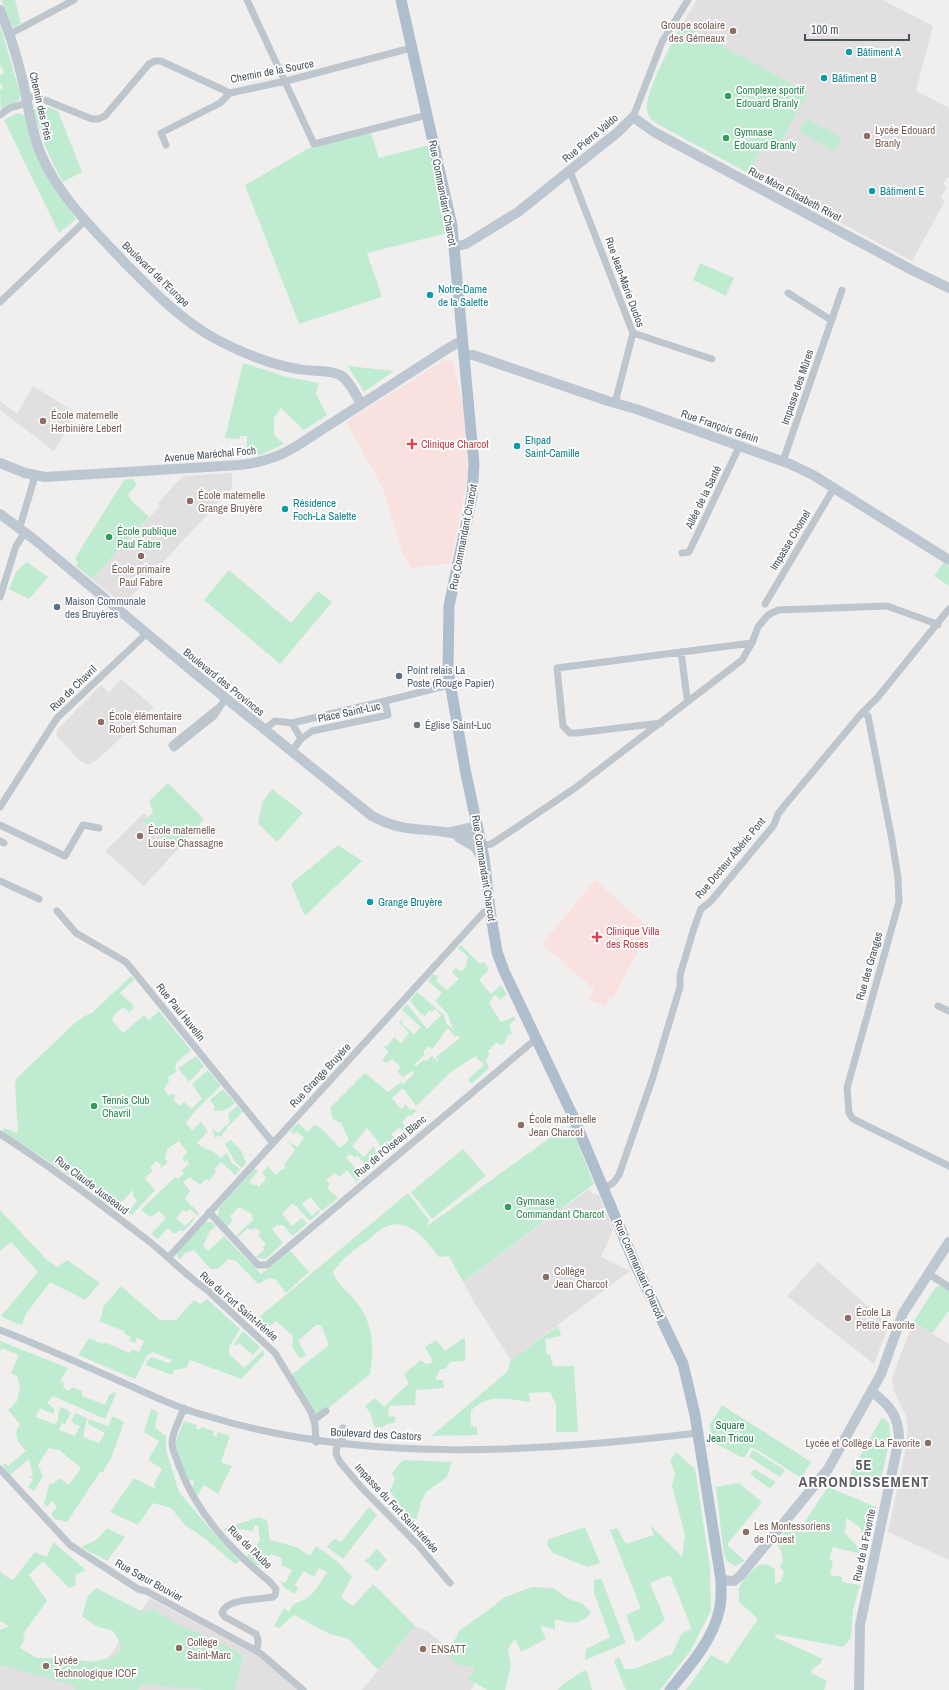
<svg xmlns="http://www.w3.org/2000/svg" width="949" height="1690" viewBox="0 0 949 1690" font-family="'Archivo Narrow',sans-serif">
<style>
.education{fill:#e2dfe0}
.medical{fill:#f9e1e0}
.green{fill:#bfecd0;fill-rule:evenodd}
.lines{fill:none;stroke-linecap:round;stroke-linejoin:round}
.street{stroke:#bdc6cd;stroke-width:7}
.secondary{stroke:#bdc7d1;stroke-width:10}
.primary{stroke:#afbecc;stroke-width:11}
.education-dot{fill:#8d6e63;stroke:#fff;stroke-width:1.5}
.culture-dot{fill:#0f9aa8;stroke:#fff;stroke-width:1.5}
.leisure-dot{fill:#2e9e5b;stroke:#fff;stroke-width:1.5}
.health-dot{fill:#e0444e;stroke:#fff;stroke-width:1.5}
.service-dot{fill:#5c6f8a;stroke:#fff;stroke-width:1.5}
.worship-dot{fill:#6b7280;stroke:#fff;stroke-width:1.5}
.labels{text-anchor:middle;stroke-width:3.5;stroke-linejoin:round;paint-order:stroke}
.education-label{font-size:11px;fill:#785e54;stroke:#fff;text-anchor:start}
.culture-label{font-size:11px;fill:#0d838f;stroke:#fff;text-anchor:start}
.street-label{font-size:11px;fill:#47525b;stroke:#fff}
.leisure-label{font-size:11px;fill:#27864d;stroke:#fff;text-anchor:start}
.health-label{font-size:11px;fill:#be3a42;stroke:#fff;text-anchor:start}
.service-label{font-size:11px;fill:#4e5e75;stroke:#fff;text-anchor:start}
.worship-label{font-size:11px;fill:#5b616d;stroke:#fff;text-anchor:start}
.park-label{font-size:11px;fill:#1c7848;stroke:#fff}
.district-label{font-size:15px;font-weight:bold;letter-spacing:1px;fill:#5b5f63;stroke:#fff}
</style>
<rect width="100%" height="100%" fill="#f1eeee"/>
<path class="education" d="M697,0H883L933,26L916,91L949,108V177H948L943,184L947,186L941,198L945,201L912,261L748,173L764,143L781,142L808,92L682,24Z
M33,386L77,413L54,451L0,410V401L17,414Z
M232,473V488L127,601H119L92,579L160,506L157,504L183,476Z
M121,679L154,707L97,760L87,765L79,760L56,735L57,730L101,685L109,693Z
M144,813L148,816L144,822L176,851L144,886L105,851Z
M589,1189L593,1194L599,1195L613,1229L601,1257L630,1271L511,1360L475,1304L463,1282Z
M818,1262L889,1325L874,1364L787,1296Z
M913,1322L949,1344V1560L888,1532L905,1452L908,1429L906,1416L894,1391L892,1378Z
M150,1598L258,1656L298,1690H0V1649L97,1674Z
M415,1626L427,1631L480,1673L471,1690H362Z"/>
<path class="medical" d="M444,360L453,362L463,406L468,472L466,485L451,563L411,568L402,552L383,488L346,422Z
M595,880L650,929L613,998L609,996L606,1006L589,1000L594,989L542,944Z"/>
<path class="green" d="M1,0H15L21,23L13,28Z
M682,24L808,92L781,142L764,143L748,173L659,125C652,121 647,116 647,108C646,91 673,40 682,24Z
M0,25L20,93V100L1,112L0,90L3,88L0,83V76L4,73L0,64Z
M41,104L58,111L82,172L63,182C50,160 41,137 33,111Z
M18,113L25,116L34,150L55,188L76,219L59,233L4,120Z
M806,118L842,138L834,151L799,131Z
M371,133L379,158L429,145L448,233L367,253L382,297L299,324L245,185L311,147Z
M700,263L734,278L726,296L693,280Z
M243,363L287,377L319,383L316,394L327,415L304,430L281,408L274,418V435L284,444L260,455L246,456L247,436H240L239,439L225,438Z
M348,366L394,371L364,392Z
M133,479L137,485L128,494L130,499L149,517L92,579L76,566L78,563L75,558L124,480Z
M27,562L48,577L29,599L9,589L16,572Z
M944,562L949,567V586L934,576Z
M229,570L291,623L318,591L332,602L280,664L204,600Z
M168,783L204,819L176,851L143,821L153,813L149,801Z
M272,789L303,813L277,842L258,823L262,803Z
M338,845L362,861L305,916L291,884Z
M461,945L480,964L484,962L489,970L479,980L491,994L501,985L507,994L500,1000L495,994L489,1003L501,1022L515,1016V1020L509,1025L512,1033L507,1036L505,1043L500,1045L497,1042L488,1051L489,1054L486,1061L489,1068L471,1084L468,1079L484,1065L475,1056L450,1073L416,1106L403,1088L392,1098L401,1109L406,1104L410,1110L413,1109L417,1111L410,1116L408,1115L402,1122L410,1135L407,1138L400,1127L391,1134L398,1143L383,1158L379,1143L367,1128L352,1146L364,1157L374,1146L378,1164L370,1170L357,1155L355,1157L350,1154L346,1157L361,1175L367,1170L368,1172L349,1188L356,1181L347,1170L339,1177L335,1173L326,1180L330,1184L327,1188L338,1198L322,1211L310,1197L302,1204L312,1216L318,1210L320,1212L310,1221L295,1205L291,1204L282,1214L292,1226L302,1218L307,1224L292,1236L283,1225H277L272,1229L283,1243L266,1259L258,1258L256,1257L264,1250L263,1247L266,1244L258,1235L261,1232L256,1228L250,1230L248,1228L238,1237L236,1236L253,1220L252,1214L239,1207L230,1216L233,1221L227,1226L218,1217L219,1208L255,1168L258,1171L249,1182L254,1186L256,1184L259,1187L266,1178L262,1173L268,1166L276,1175L282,1169L286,1168L284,1165L295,1150L288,1141L297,1147L304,1138L297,1131L294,1134L290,1131L298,1123L308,1132L314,1125L321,1128L340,1148L349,1140L341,1123C332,1120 332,1117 330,1108L365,1073L388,1092L401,1082L403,1084L414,1074L412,1071L403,1077L397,1071L401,1067L392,1059L386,1063L382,1060L389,1052L383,1046H387L394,1037L401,1043L409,1033L399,1022L401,1020L403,1025L414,1034L421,1027L402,1010L407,1004L427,1029L441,1015L435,1009L432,1012L430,1010L425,1016L420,1013L410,1000L417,992L444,1015L446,1023L454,1031L447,1013L435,1001L442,993L428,981L433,974L438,977L436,981L447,990L459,979L452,972L455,968L460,971L464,970L467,964L466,963L468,957L458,948ZM448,1028L455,1037L458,1035L460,1038L436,1057L438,1060L437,1061L432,1056L426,1061L423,1060L417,1066L414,1065L425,1054L423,1052L429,1046L432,1049C439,1042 441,1035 448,1028Z
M131,976L134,980L120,993L133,1005V1009L129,1012L123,1007L113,1016L112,1020L123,1033L144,1015L149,1020L159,1011L191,1050L177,1062L175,1068L177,1071L168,1077L169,1081L164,1089L168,1095L175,1094L174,1100L179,1106L184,1102L191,1109L202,1099L192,1084L208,1070L221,1086L197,1109L186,1122L192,1131L201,1122L208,1131L197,1143C204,1150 214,1149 220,1158L227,1153L232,1163L240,1169L235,1175L221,1162L214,1170L216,1172L209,1181L206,1179L200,1185L190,1177L183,1182L190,1191L185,1199L199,1213L198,1216L190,1209L187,1212L183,1210L176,1218L185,1226L193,1218L195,1219L183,1232L181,1230L174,1234L168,1228L158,1239L151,1234L166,1218L159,1211L151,1217L141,1210L175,1177L178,1179L184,1173L181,1171L189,1164L188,1160L185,1162L182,1158L187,1152L179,1141L167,1149L165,1159L168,1162L160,1169L161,1164L156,1161L150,1168L153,1171L145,1178L155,1190L132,1215L123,1210L132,1207L137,1201L133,1196V1190L115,1209L96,1198L97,1195L41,1156L2,1132L4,1128L18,1133L15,1084L17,1078L79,1019L81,1020L83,1017L92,1013Z
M196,1056L204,1066L189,1082L178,1068Z
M222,1090H224L235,1103C227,1110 222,1112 213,1110L215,1107L210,1100Z
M237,1106L243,1112L227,1127L226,1130L220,1137L218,1135L215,1139L212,1128L218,1133L230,1122L228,1114Z
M571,1126L594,1184L463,1282L449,1256L439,1257C428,1242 411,1220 390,1225C382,1227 373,1236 367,1241C352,1251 343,1258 333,1272C336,1283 344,1288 351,1296C373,1319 375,1344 370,1374L314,1420L290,1376L329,1345L321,1325H316L298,1341L306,1355L300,1359L292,1347L293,1336L276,1321L262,1332L252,1323L408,1193L429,1220L427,1226L561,1130Z
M231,1140L241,1150L246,1163L242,1168L236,1163L225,1144Z
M463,1149L486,1176L432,1219L411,1192Z
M0,1210L48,1261L58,1267L67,1260L100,1283L85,1300L50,1282L26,1314L22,1324H17L1,1316L38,1272L11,1242L0,1251Z
M204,1222H212L216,1226L210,1231L203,1246L208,1251L224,1236L261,1274L290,1251L309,1272L286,1293L275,1279L269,1278L258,1284L236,1261L228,1259L218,1269H210L194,1250L185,1253L180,1259L178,1258L177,1252Z
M940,1285L949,1291V1311L932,1333L913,1322L936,1287Z
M121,1286L160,1320H176L194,1300L200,1304L207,1299L240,1329L229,1347V1354L244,1368L263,1350L264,1355L241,1379L190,1360L186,1368L174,1370L172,1375L146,1365L147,1361L152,1357L168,1363L172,1360L153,1352L147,1355L135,1379L78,1355L89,1338L103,1344L104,1342L130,1353L132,1349L139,1352L144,1341L137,1338L135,1343L129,1341L131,1337L125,1334L124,1331L99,1321L102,1316L103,1307Z
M558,1326L561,1336L545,1339L547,1355H550L553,1366H574L578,1432H556V1404L550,1392L529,1393L530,1402C509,1399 487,1393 471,1411V1426L477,1427V1435L431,1436L507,1372L511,1360Z
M243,1331L260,1347L253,1355L239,1343L236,1346L234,1344Z
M462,1339H465V1361L450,1362L445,1369H440L435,1380H443L444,1388L416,1390L415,1405L389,1406L388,1416L396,1417L394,1423L387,1424L383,1427H374L371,1414L365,1406L375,1398L384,1407L409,1383L404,1374L421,1360L426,1364L433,1362L425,1347L436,1340L445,1351Z
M0,1341L68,1368L60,1381L64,1383L63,1388L69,1391L72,1387L82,1391V1396L105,1405L109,1395L114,1392L116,1394L105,1419L53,1396L47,1403L55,1409L53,1414L40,1408L36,1417L54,1424L57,1422L60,1407L66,1409L71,1413L65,1424L62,1423L59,1430L75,1436L80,1426L71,1422L75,1413L87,1418L83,1437L99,1443L105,1433L88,1424L89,1419L108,1426L113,1416L124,1422L112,1456L103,1472H100L67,1522L55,1519L51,1514L57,1507L52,1501L47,1507L44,1504L49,1484L54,1483L59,1478L69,1485L81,1468L59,1450L49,1448L38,1465L43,1476L34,1491L28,1487L33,1480L30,1477L33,1474L29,1459L10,1475L3,1466L5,1463L8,1466L26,1451C18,1442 12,1435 20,1424L8,1410L17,1401L20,1387L17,1376L11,1373L19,1355L2,1348L0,1351Z
M722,1405L811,1462L801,1478L754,1448H750L745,1457H741L714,1443L709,1426Z
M151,1409L158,1412L155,1428L166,1436V1450L179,1492L211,1530L240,1561L235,1564L204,1538L185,1525L171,1508L153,1503L138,1525L110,1512L134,1478L156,1489L154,1484L162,1469L148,1460L159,1441L144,1432Z
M882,1417L889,1423L890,1436L880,1486L850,1474Z
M184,1421L197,1425L196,1429H200L202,1427L214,1431L213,1435L216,1437L218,1432L230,1436L221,1462L232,1466L218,1494L204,1485L196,1498L191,1490L194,1481L190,1480L187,1484L175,1444Z
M753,1450L785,1470L780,1477L749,1457Z
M676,1452L695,1469L710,1567L711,1610L691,1650L660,1690H626L614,1661L619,1657L625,1669H634L672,1654L682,1633L692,1629L670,1575L650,1583L665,1620L640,1640L636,1642L626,1615L641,1608L610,1530L617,1528L626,1544L654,1535L650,1525L682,1557L685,1535L672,1486L675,1473L670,1461Z
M403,1460L452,1462L447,1477L426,1492L421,1502L413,1533L395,1514L397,1501L390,1491L395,1479L392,1473Z
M754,1469L776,1482L770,1489L750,1474Z
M739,1483L762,1502L728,1543V1546L745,1561L735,1566L727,1561L724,1555L716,1487Z
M828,1487L876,1507L868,1542L859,1527L847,1518L845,1523L847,1524L844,1532L860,1549L866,1550L865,1555L833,1547L829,1559L833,1562L830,1575L842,1577V1582L860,1585L853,1610L851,1638L843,1647L774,1634L777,1638L823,1659L820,1664L812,1669L811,1673L827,1681L824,1690H686L711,1655L727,1664L758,1619L739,1602V1588L743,1580L758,1565L767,1564L775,1569V1584L781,1581L784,1573L780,1566L783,1561L781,1551L776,1543L789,1526L799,1530Z
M369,1507L377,1515L343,1559L327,1547L334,1539L341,1542Z
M259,1517L267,1520L270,1540L296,1547L310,1556L316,1546L337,1561L352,1577L341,1597L353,1606L373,1584L415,1626L379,1669H377L349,1639L330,1634L294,1615L279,1628L274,1626L284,1608L289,1612L293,1604C311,1600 318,1587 327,1572L319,1568L314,1577L304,1571L295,1585L298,1589L294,1594L284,1587L280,1581L285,1583L292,1570L281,1565L282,1558L271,1554L265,1564L255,1565L246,1558L248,1554H251L260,1540L258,1526L255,1525L253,1531L239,1529L231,1534L223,1529Z
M585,1527L600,1563L588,1567L553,1553L547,1546L548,1540L552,1538Z
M107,1528L125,1537L107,1561L83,1548V1546L96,1540Z
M53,1542L86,1570L75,1575L76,1585L69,1588L43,1561L29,1575L47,1601L23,1634L25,1638L20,1648L37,1658H64L92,1662L117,1656L122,1646L113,1631L96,1626L82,1616L88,1596L96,1588L143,1612L153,1609L175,1623L225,1645L243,1656L235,1690H207L141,1684L137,1690H75V1686L0,1665V1630L9,1626L0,1621V1571L4,1575L13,1580L35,1552L47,1557Z
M377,1549L387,1560L377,1571L365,1561Z
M601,1578L626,1643L585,1660L586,1649L610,1637L594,1593V1580Z
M532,1587L553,1588L569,1599L583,1604L591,1613C580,1625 570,1624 555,1619V1629L540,1626L546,1639L521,1652L515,1639L508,1649L511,1667L505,1690H488L468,1679L474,1672L473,1667L459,1666L448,1654L459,1631L494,1606L503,1598Z
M585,1670L588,1674L592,1690H558L563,1684Z"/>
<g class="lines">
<path class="street" d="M247,0L314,144L427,115
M8,35L74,0
M26,98L35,96L92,119H98L105,116L149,64L155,61H161L230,93L290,80L411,48
M0,115L10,108L27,103
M633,117L662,42L688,0
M166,145L161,133L220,103L230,93
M570,171L633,333L615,403
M788,293L831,320
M0,302L85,221
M633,333L712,359
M783,461L842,290
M18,528L21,523L35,476
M682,553L689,552L740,445
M0,597L16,546L25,532
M765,604L834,488
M681,652L687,698L689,701
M385,701L449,685
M218,708L172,745L174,748L214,716L225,699
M864,713L868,716L892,840L898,878L899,902L847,1088L849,1113L853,1119L949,1166
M292,723L385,701L388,715L312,731L301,739
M661,723L577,733H570L563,726L557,668L752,643
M264,730L275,721L292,723L301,739L291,752
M0,807L57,718L146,634
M0,825L65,856L83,825L99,828
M0,841L4,843
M481,846L491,844L499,839L575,788L742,660L752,643L758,627L768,615L778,610L887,606L934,623L938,625
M0,881L39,899
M57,911L76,933L126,962L273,1143
M938,1006L949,1011
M0,1134C50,1166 98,1202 146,1239C167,1255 184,1274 206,1289L275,1353L311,1412L315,1425L316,1442
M604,1188L613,1183L619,1175L653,1077L680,987V975L694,928L701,909L711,901L774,825L778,814L785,805L861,714L878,697L949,609
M209,1212L258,1265H267L536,1039
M168,1258L484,912L490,910
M929,1274L949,1287
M0,1330C45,1347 89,1368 133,1387C157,1398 181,1409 207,1416C362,1464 538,1452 698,1433
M184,1408C180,1419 172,1432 172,1443C172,1451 177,1458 179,1466C197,1514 231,1550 270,1582L276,1589L275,1595L273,1597C258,1600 226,1598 222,1613L225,1617L256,1634C259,1640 259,1645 256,1651
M314,1420L326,1411
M337,1444L336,1454L340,1462L361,1487L418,1545L450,1583
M342,1444L343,1428
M0,1469L70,1545L138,1589L146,1591L260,1653L303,1690"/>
<path class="secondary" d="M0,10C10,33 17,57 23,82C28,105 31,129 40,152C58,196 94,230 126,264C153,291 180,319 214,338C240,352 269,364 298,369C311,372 329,369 340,375C349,380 356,395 361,404
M454,247L466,244L518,212L618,132L633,117L654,132L912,270L949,288
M464,355H473L608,401L636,409L790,464L813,475L949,560
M0,463L25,473L45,477L239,465C260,463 277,458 295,447L447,349L457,343H463
M0,514L35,540L192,671L372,816C400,831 416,828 445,832C457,833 468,839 479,835
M451,832L478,826
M459,838L475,847L482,858
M721,1580L734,1581L741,1575L828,1469L881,1374L903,1313L949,1242
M859,1690L860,1625L899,1439C899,1417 890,1405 872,1392"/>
<path class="primary" d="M401,0L452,226L474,464L472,496L449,606L448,671L465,769L484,858L490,910L497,952L504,971L572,1114L635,1264L683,1364L695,1415L721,1580C721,1591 722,1601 719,1611C713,1640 688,1668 670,1690"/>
</g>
<g class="education-dot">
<circle cx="733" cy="31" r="4"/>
<circle cx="867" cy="136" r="4"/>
<circle cx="43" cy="421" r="4"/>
<circle cx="190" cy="501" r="4"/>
<circle cx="141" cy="556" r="4"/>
<circle cx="101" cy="722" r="4"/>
<circle cx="140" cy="836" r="4"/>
<circle cx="521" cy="1125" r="4"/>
<circle cx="546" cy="1277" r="4"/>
<circle cx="848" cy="1318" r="4"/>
<circle cx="928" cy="1443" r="4"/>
<circle cx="746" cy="1532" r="4"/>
<circle cx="179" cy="1648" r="4"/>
<circle cx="423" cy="1649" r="4"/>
<circle cx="46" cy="1666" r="4"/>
</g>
<g class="culture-dot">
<circle cx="849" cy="52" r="4"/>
<circle cx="824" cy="78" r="4"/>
<circle cx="872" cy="191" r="4"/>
<circle cx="430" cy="295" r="4"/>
<circle cx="517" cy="446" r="4"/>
<circle cx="285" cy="509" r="4"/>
<circle cx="370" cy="902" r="4"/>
</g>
<g class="leisure-dot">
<circle cx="728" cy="96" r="4"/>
<circle cx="726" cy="138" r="4"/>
<circle cx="109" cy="537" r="4"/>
<circle cx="94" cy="1106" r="4"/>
<circle cx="508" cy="1207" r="4"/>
</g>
<g class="health-dot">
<path d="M410 438h4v4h4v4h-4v4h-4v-4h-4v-4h4z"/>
<path d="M595 931h4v4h4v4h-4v4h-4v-4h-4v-4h4z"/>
</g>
<g class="service-dot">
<circle cx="57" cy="607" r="4"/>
<circle cx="399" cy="676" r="4"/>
</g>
<circle class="worship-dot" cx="417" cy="725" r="4"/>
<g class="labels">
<g class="education-label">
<text x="725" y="29" text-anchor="end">Groupe scolaire<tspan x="725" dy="13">des Gémeaux</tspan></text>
<text x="875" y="134">Lycée Edouard<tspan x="875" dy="13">Branly</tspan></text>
<text x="51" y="419">École maternelle<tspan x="51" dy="13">Herbinière Lebert</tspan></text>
<text x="198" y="499">École maternelle<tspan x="198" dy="13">Grange Bruyère</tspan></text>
<text x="141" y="573" text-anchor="middle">École primaire<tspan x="141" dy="13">Paul Fabre</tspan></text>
<text x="109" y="720">École élémentaire<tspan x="109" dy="13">Robert Schuman</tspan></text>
<text x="148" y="834">École maternelle<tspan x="148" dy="13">Louise Chassagne</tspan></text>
<text x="529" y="1123">École maternelle<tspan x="529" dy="13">Jean Charcot</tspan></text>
<text x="554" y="1275">Collège<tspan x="554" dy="13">Jean Charcot</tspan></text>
<text x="856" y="1316">École La<tspan x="856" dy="13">Petite Favorite</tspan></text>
<text x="920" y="1447" text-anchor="end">Lycée et Collège La Favorite</text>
<text x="754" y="1530">Les Montessoriens<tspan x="754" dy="13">de l'Ouest</tspan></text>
<text x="187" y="1646">Collège<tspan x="187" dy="13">Saint-Marc</tspan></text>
<text x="431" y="1653">ENSATT</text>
<text x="54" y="1664">Lycée<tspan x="54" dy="13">Technologique ICOF</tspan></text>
</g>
<g class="culture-label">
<text x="857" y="56">Bâtiment A</text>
<text x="832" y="82">Bâtiment B</text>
<text x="880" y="195">Bâtiment E</text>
<text x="438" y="293">Notre-Dame<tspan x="438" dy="13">de la Salette</tspan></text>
<text x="525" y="444">Ehpad<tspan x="525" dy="13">Saint-Camille</tspan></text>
<text x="293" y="507">Résidence<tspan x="293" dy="13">Foch-La Salette</tspan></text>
<text x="378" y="906">Grange Bruyère</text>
</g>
<g class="street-label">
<text transform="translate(272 71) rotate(-11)" y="4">Chemin de la Source</text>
<text transform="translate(41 106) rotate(77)" y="4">Chemin des Prés</text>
<text transform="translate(590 138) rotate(-40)" y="4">Rue Pierre Valdo</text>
<text transform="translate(443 193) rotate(79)" y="4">Rue Commandant Charcot</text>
<text transform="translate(795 194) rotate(28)" y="4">Rue Mère Elisabeth Rivet</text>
<text transform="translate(156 274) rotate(44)" y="4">Boulevard de l'Europe</text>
<text transform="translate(625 282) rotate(70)" y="4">Rue Jean-Marie Duclos</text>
<text transform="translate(797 387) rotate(-71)" y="4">Impasse des Mûres</text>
<text transform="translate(720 426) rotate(19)" y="4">Rue François Génin</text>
<text transform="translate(210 454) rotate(-5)" y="4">Avenue Maréchal Foch</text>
<text transform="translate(703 497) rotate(-64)" y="4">Allée de la Santé</text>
<text transform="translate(463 537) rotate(-79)" y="4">Rue Commandant Charcot</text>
<text transform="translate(790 540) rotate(-59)" y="4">Impasse Chomel</text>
<text transform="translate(224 682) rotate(39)" y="4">Boulevard des Provinces</text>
<text transform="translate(73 688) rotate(-44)" y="4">Rue de Chavril</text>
<text transform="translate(349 712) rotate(-12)" y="4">Place Saint-Luc</text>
<text transform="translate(730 858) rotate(-50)" y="4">Rue Docteur Albéric Pont</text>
<text transform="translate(484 868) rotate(81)" y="4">Rue Commandant Charcot</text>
<text transform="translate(869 966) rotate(-74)" y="4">Rue des Granges</text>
<text transform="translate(181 1012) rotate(51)" y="4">Rue Paul Huvelin</text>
<text transform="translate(320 1075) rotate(-47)" y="4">Rue Grange Bruyère</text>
<text transform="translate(390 1146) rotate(-40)" y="4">Rue de l'Oiseau Blanc</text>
<text transform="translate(92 1185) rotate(37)" y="4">Rue Claude Jusseaud</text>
<text transform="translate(639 1269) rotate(66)" y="4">Rue Commandant Charcot</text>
<text transform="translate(239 1306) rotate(41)" y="4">Rue du Fort Saint-Irénée</text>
<text transform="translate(376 1434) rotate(3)" y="4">Boulevard des Castors</text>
<text transform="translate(397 1508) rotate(47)" y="4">Impasse du Fort Saint-Irénée</text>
<text transform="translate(864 1545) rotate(-78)" y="4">Rue de la Favorite</text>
<text transform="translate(250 1547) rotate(44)" y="4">Rue de l'Aube</text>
<text transform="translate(149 1580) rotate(29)" y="4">Rue Sœur Bouvier</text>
</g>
<g class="leisure-label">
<text x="736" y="94">Complexe sportif<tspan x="736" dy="13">Edouard Branly</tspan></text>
<text x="734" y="136">Gymnase<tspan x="734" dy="13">Edouard Branly</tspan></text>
<text x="117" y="535">École publique<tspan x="117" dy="13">Paul Fabre</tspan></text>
<text x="102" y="1104">Tennis Club<tspan x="102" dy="13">Chavril</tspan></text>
<text x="516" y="1205">Gymnase<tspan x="516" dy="13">Commandant Charcot</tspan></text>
</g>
<g class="health-label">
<text x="421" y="448">Clinique Charcot</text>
<text x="606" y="935">Clinique Villa<tspan x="606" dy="13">des Roses</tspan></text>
</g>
<g class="service-label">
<text x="65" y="605">Maison Communale<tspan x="65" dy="13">des Bruyères</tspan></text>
<text x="407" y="674">Point relais La<tspan x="407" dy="13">Poste (Rouge Papier)</tspan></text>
</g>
<g class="worship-label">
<text x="425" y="729">Église Saint-Luc</text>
</g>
<g class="park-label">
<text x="730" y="1429">Square<tspan x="730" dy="13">Jean Tricou</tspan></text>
</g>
<g class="district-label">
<text x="864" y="1470">5E<tspan x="864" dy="17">ARRONDISSEMENT</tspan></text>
</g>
</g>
<path d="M805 34v6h104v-6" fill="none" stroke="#47525b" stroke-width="2"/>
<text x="811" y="34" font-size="12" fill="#47525b" stroke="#ffffff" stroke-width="3" paint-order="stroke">100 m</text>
</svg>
